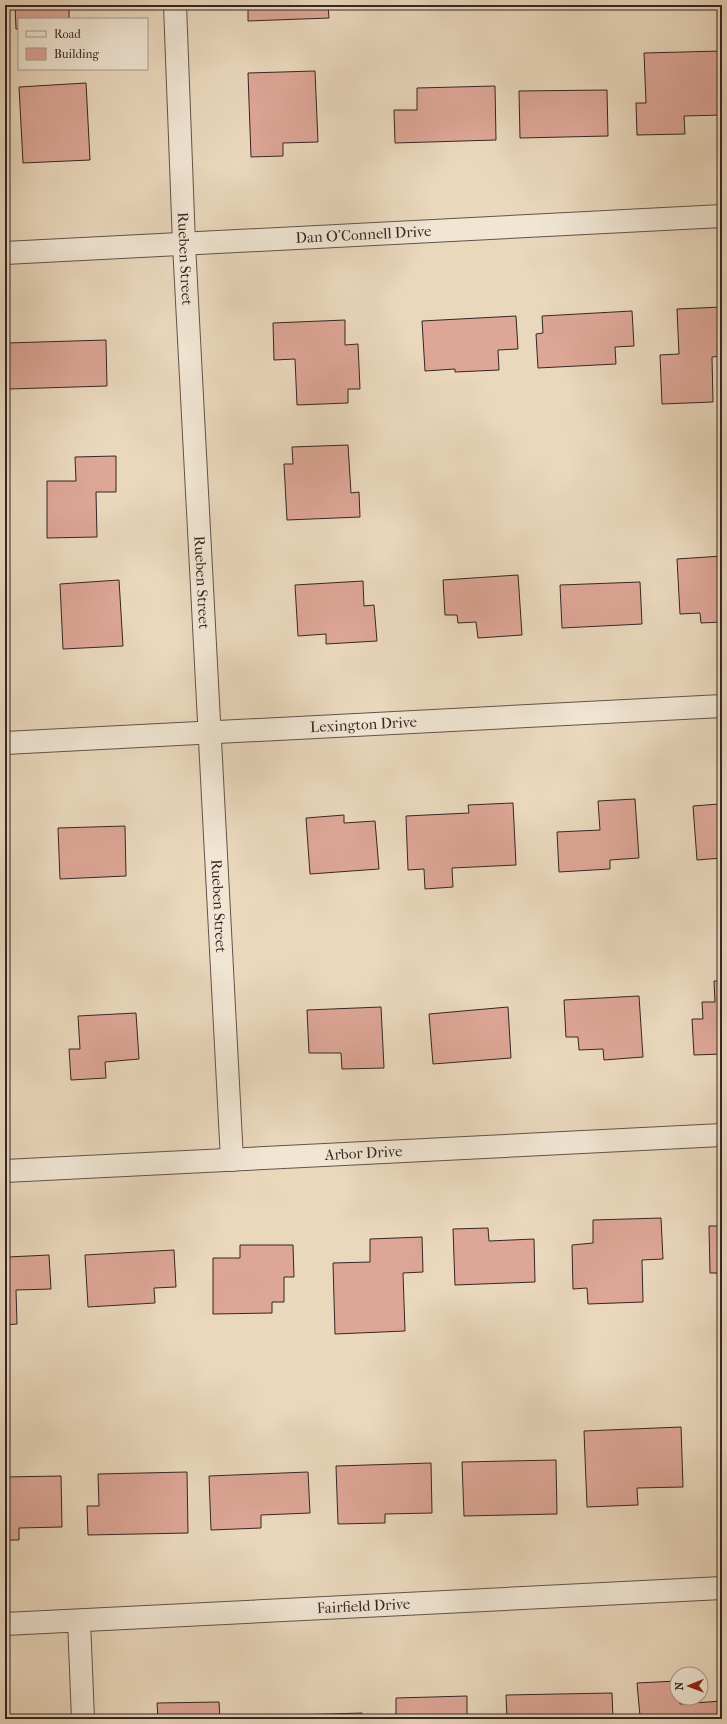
<svg xmlns="http://www.w3.org/2000/svg" width="727" height="1724" viewBox="0 0 727 1724" font-family="'IM FELL French Canon',serif">
<style>
.building{fill:#dda697;stroke:#352722}
.lines{fill:none;stroke-linecap:round;stroke-linejoin:round}
.minor-casing{stroke:#625349;stroke-width:24}
.minor{stroke:#f1e6d4;stroke-width:22}
.labels{text-anchor:middle;stroke-width:3;stroke-linejoin:round;paint-order:stroke}
.street-label{font-size:15px;fill:#352722;stroke:#f1e6d4}
</style>
<rect width="100%" height="100%" fill="#ead8bd"/>
<filter id="stains"><feTurbulence type="fractalNoise" baseFrequency=".005" numOctaves="4"/><feColorMatrix values="0 0 0 0 .2 0 0 0 0 .09 0 0 0 0 .02 0 0 0 .5 -.17"/></filter>
<radialGradient id="worn" r=".72"><stop offset=".6" stop-color="#630" stop-opacity="0"/><stop offset="1" stop-color="#630" stop-opacity=".3"/></radialGradient>
<path class="building" d="M15,5H69V19H19V29H16Z
M248,5H328L329,18L248,21Z
M722,51V115L684,116L685,134L637,135L636,103H646L644,53Z
M315,71L318,142L283,143V156L251,157L248,73Z
M86,83L90,160L23,163L19,87Z
M495,86L496,140L395,143L394,110H417V88Z
M607,90L608,136L520,138L519,91Z
M722,307V356L712,357L713,402L662,404L660,355L679,354L677,309Z
M632,311L634,346L615,347L616,364L538,368L536,334L543,333L542,316Z
M516,316L518,349L498,350L499,370L455,372V369L425,371L422,321Z
M345,320V345L358,344L360,389H348V403L297,405L295,359L274,360L273,323Z
M106,340L107,386L9,389L7,343Z
M348,445L351,493L359,492L360,517L287,520L284,464H293L292,447Z
M116,456V492H96L97,537L47,538V481H76L75,457Z
M722,556V622L701,623L700,613L680,614L677,559Z
M518,575L522,635L478,638L476,622L458,623L457,615H445L443,580Z
M119,580L123,646L63,649L60,584Z
M363,581L364,606L374,605L377,641L326,644V634L298,636L295,585Z
M640,582L642,624L562,628L560,585Z
M635,799L639,858L610,860V869L559,872L557,832L600,830L598,801Z
M513,803L516,865L452,868L453,887L425,889L424,869L408,870L406,816L469,813L468,805Z
M719,804V812H722V858L697,860L693,806Z
M344,815V823L375,821L379,869L310,874L306,818Z
M125,826L126,876L60,879L58,828Z
M714,981H722V1054L694,1055L692,1019H703L702,1002H715Z
M639,996L643,1057L604,1060L603,1049L579,1050L578,1037H566L564,1000Z
M381,1007L384,1068L342,1069L341,1053H309L307,1010Z
M508,1007L511,1058L433,1064L429,1014Z
M136,1013L139,1059L105,1062L106,1078L71,1080L69,1049H80L78,1016Z
M661,1218L663,1259L642,1260L643,1302L588,1304L587,1288L573,1289L572,1245L593,1243V1220Z
M709,1226H722V1273H710Z
M488,1228L489,1241L534,1239L535,1282L455,1285L453,1229Z
M422,1237L423,1272L403,1273L405,1331L335,1334L333,1263L370,1262V1239Z
M240,1245H293L294,1277H284V1302H272V1313L213,1314V1258H240Z
M174,1250L176,1287L154,1288L155,1303L88,1307L85,1255Z
M49,1255L51,1289L16,1290L17,1324L5,1325V1280H9L8,1257Z
M681,1427L683,1487L637,1488L638,1505L587,1507L584,1431Z
M718,1439H722V1504Z
M556,1460L557,1514L464,1516L462,1462Z
M431,1463L432,1513L385,1514V1523L338,1524L336,1466Z
M187,1472L188,1533L88,1535L87,1506H99L98,1474Z
M308,1472L310,1513L261,1515V1528L211,1530L209,1476Z
M61,1476L62,1527L19,1528V1540H5V1477Z
M677,1681V1698H680V1704L722,1701V1719H632V1717L640,1716L637,1683Z
M612,1693L613,1719H507L506,1695Z
M467,1696V1719H396V1698Z
M219,1702L220,1719H158L157,1703Z
M362,1713L363,1719H259V1716Z"/>
<g class="lines">
<g class="minor-casing">
<g id="minor">
<path id="s1" d="M175,5L184,244L232,1160"/>
<path id="s2" d="M5,253L722,216"/>
<path id="s3" d="M5,743L722,706"/>
<path id="s4" d="M5,1171L722,1135"/>
<path d="M79,1621L83,1719"/>
<path id="s5" d="M5,1624L722,1588"/>
</g>
</g>
<use href="#minor" class="minor"/>
</g>
<g class="labels">
<g class="street-label">
<text dy="5" stroke="none"><textPath href="#s2" startOffset="359">Dan O'Connell Drive</textPath></text>
<text dy="5" stroke="none"><textPath href="#s1" startOffset="254">Rueben Street</textPath></text>
<text dy="5" stroke="none"><textPath href="#s1" startOffset="578">Rueben Street</textPath></text>
<text dy="5" stroke="none"><textPath href="#s3" startOffset="359">Lexington Drive</textPath></text>
<text dy="5" stroke="none"><textPath href="#s1" startOffset="902">Rueben Street</textPath></text>
<text dy="5" stroke="none"><textPath href="#s4" startOffset="359">Arbor Drive</textPath></text>
<text dy="5" stroke="none"><textPath href="#s5" startOffset="359">Fairfield Drive</textPath></text>
</g>
</g>
<rect width="727" height="1724" fill="none" stroke="#ead8bd" stroke-width="20"/>
<rect x="6" y="6" width="715" height="1712" fill="none" stroke="#352722" stroke-width="2"/>
<rect x="10" y="10" width="707" height="1704" fill="none" stroke="#352722"/>
<rect x="18" y="18" width="130" height="52" fill="#f1e6d4" stroke="#a69a8d"/>
<rect x="26" y="31" width="20" height="6" fill="#f1e6d4" stroke="#a69a8d"/>
<text x="54" y="38" font-size="12" fill="#352722">Road</text>
<rect x="26" y="48" width="20" height="12" fill="#dda697" stroke="#a69a8d"/>
<text x="54" y="58" font-size="12" fill="#352722">Building</text>
<g transform="translate(689 1686) rotate(269)"><circle r="19" fill="#f1e6d4" stroke="#a69a8d"/>
<path d="M0-3L7 15L0 10L-7 15Z" fill="#8f2418"/>
<text y="-6" font-size="11" font-weight="bold" text-anchor="middle" fill="#352722">N</text>
</g>
<rect width="100%" height="100%" filter="url(#stains)"/>
<rect width="100%" height="100%" fill="url(#worn)"/>
</svg>
